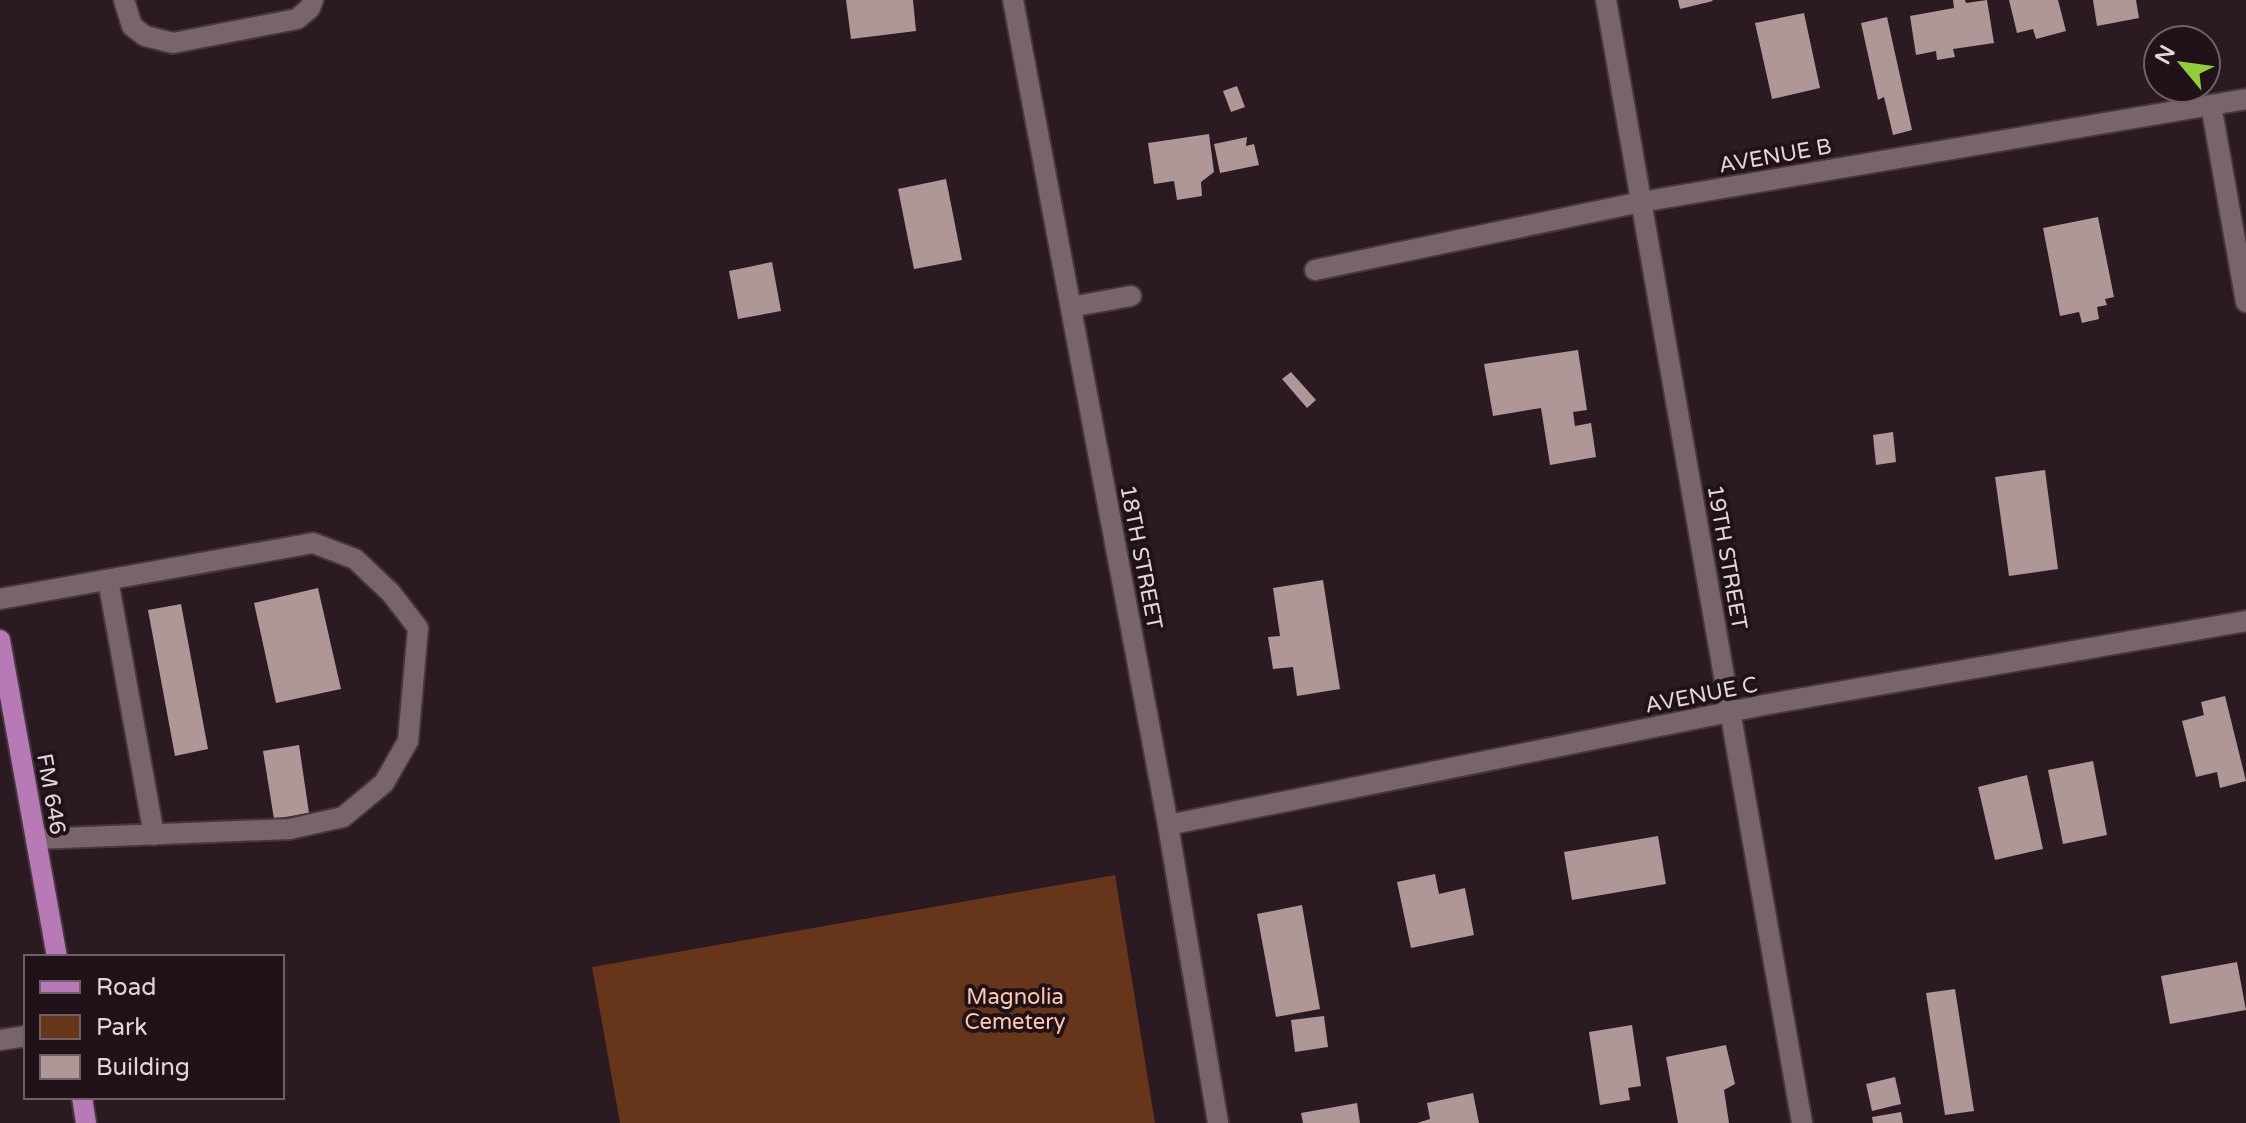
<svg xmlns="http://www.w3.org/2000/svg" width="2246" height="1123" viewBox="0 0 2246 1123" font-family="'Varela Round',sans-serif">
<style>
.green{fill:#66351a}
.building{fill:#b09797}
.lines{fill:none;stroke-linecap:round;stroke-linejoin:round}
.minor-casing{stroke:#45373d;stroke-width:24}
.major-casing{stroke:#45373d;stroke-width:24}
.minor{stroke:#79646c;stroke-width:20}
.major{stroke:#b87ab6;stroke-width:20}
.labels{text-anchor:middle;stroke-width:8;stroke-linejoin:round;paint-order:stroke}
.street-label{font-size:22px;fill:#e2d6da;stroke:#211118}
.park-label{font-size:22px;fill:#ffc8ad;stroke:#211118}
</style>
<rect width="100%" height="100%" fill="#2b1a21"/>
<path class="green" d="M1115,875L1155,1123H620L592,967Z"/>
<path class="building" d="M846,0H913L916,31L851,39Z
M1678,0H1712L1713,1L1680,9Z
M1953,0H1965L1966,3L1987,0L1994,43L1953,49L1955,57L1937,60L1936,51L1916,55L1910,16L1954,8Z
M2009,0H2058L2066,31L2036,39L2033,29L2017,33Z
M2093,0H2136L2139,18L2097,26Z
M1804,13L1820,88L1772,99L1755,23Z
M1887,17L1912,130L1893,135L1884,97L1878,100L1861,23Z
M1237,86L1245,107L1231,112L1223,91Z
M1209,134L1214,172L1201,182L1202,196L1177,200L1174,181L1154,184L1148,143Z
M1247,137L1246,146L1254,144L1259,165L1220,173L1214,144Z
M946,179L962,260L914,269L898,189Z
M2098,217L2114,297L2105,299L2107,305L2097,307L2099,319L2082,323L2079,312L2060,316L2043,228Z
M772,262L781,311L738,319L729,271Z
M1578,350L1587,410L1573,412L1575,426L1591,423L1596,457L1550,465L1541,408L1493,416L1484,364Z
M1291,372L1316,400L1307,408L1282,379Z
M1893,432L1896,462L1876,465L1873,435Z
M2045,470L2058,569L2009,576L1995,477Z
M1323,580L1340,689L1297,696L1293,667L1273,669L1268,637L1280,636L1273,588Z
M318,588L341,689L276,703L254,603Z
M181,604L208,749L175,756L148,610Z
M2225,696L2246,781L2220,788L2217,772L2196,777L2182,721L2204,715L2201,702Z
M299,745L309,813L274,819L263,751Z
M2093,761L2107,835L2063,844L2048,770Z
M2027,775L2043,849L1995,860L1978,787Z
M1658,836L1666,884L1572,900L1564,852Z
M1435,874L1439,894L1465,888L1474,935L1411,948L1397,882Z
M1302,905L1320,1009L1276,1017L1257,914Z
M2237,962L2246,1010L2170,1024L2161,976Z
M1955,989L1974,1111L1945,1115L1926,993Z
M1324,1016L1328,1047L1295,1052L1291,1020Z
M1632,1025L1641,1086L1628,1088L1630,1100L1600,1105L1589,1032Z
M1726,1045L1735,1084L1724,1090L1729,1123H1678L1666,1057Z
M1895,1077L1901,1104L1872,1111L1866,1084Z
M1473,1093L1479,1123H1417L1430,1119L1427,1103Z
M1357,1103L1360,1123H1303L1301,1113Z
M1901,1112L1903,1123H1873L1872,1117Z"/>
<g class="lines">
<g class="minor-casing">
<path id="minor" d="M124,0L132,26L145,36L173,43L297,19L310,8L313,0
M1013,0L1168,825L1218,1123
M1606,0L1802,1123
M2211,105L2246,302
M1315,270L1641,202L2246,99
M1071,307L1131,296
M108,580L154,835
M0,599L313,543L355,559L391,593L418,628L408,741L384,783L343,817L290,829L36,839
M1168,825L1769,704L2246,621
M0,1040L26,1036"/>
</g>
<g class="major-casing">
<path id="major" d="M0,640L57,957
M82,1097L86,1123"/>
</g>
<use href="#minor" class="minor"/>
<use href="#major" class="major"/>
</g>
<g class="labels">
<g class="street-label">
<text transform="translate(1775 155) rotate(-10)" y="8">AVENUE B</text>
<text transform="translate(1142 557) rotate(79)" y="8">18TH STREET</text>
<text transform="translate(1728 557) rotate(80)" y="8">19TH STREET</text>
<text transform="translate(1701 694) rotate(-11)" y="8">AVENUE C</text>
<text transform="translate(52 794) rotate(80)" y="8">FM 646</text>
</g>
<g class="park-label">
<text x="1015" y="1004">Magnolia<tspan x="1015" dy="25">Cemetery</tspan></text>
</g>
</g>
<rect x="24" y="955" width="260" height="144" fill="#211118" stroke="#6e6066" stroke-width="2"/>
<rect x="40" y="981" width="40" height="12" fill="#b87ab6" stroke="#6e6066" stroke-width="2"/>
<text x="96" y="995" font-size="24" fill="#e2d6da">Road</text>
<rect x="40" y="1015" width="40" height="24" fill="#66351a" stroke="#6e6066" stroke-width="2"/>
<text x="96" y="1035" font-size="24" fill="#e2d6da">Park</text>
<rect x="40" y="1055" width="40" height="24" fill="#b09797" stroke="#6e6066" stroke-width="2"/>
<text x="96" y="1075" font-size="24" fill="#e2d6da">Building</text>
<g transform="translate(2182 64) rotate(299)"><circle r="38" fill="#211118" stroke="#6e6066" stroke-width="2"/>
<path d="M0-6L14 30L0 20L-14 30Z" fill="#91cd3f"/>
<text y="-12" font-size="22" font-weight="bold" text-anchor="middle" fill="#e2d6da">N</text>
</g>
</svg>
